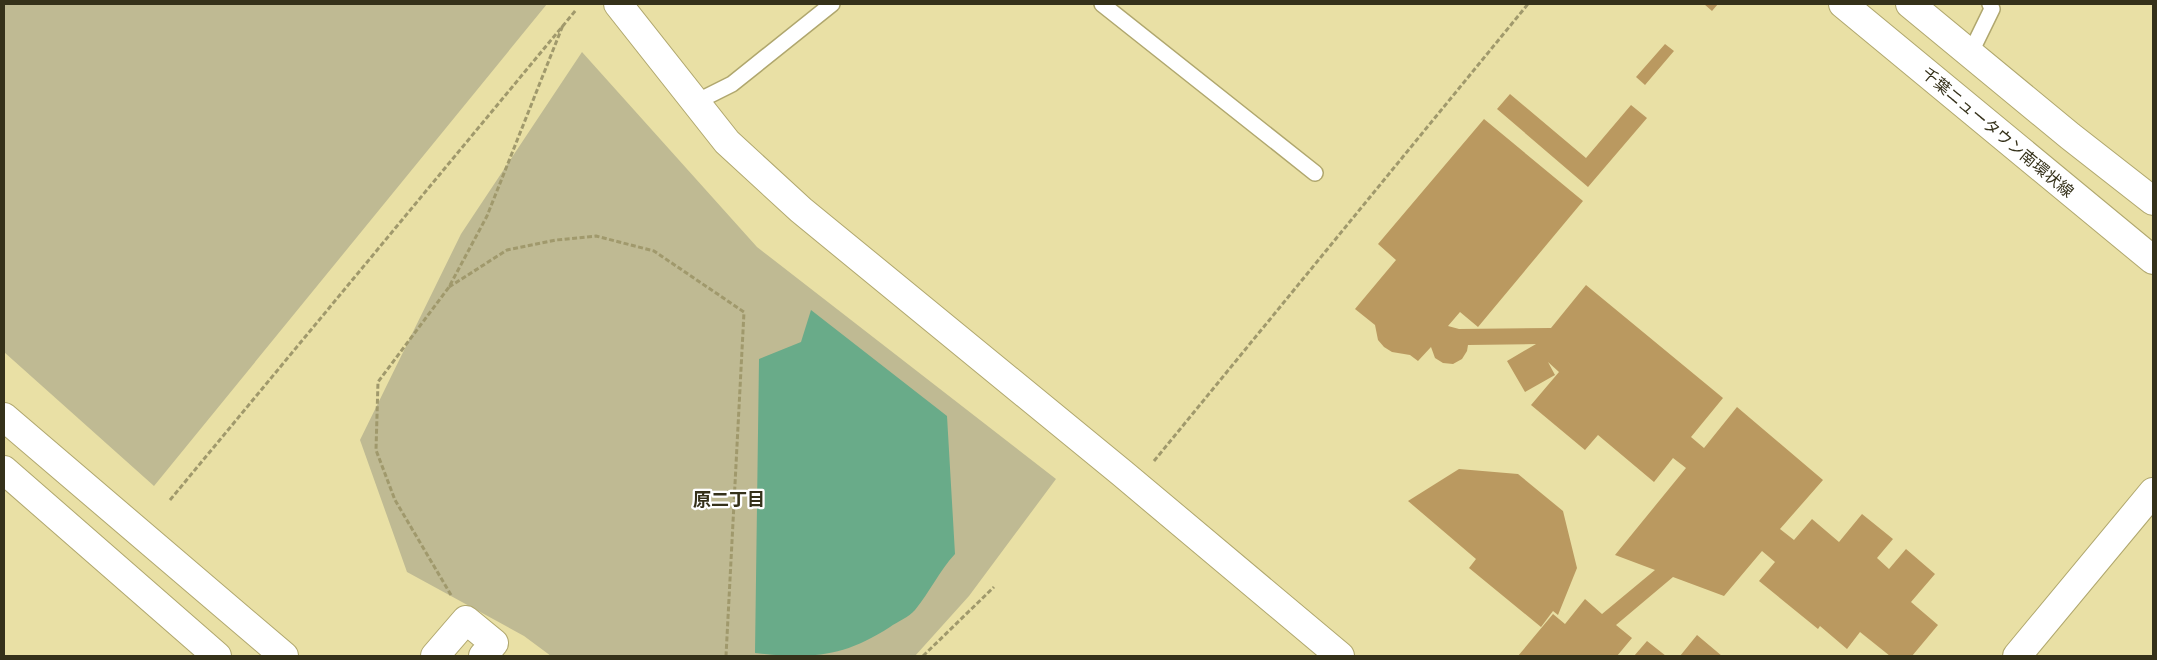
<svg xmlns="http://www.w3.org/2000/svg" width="2157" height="660" viewBox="0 0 2157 660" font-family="'DM Sans','Noto Sans JP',sans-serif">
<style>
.green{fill:#bfba93}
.water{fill:#69ab89}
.building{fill:#ba9960}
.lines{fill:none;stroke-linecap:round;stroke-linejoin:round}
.lane-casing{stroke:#b0a76e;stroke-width:18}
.street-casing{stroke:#b0a76e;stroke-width:30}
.secondary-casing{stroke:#b0a76e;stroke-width:30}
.path{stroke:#a0996c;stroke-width:3;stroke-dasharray:5 2.5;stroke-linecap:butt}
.lane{stroke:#fff;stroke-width:15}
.street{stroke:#fff;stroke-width:28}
.secondary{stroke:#fff;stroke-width:28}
.labels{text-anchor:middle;stroke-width:4.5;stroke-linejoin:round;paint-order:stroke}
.street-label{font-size:16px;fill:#35311a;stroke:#fff}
.neighbourhood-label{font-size:18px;font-weight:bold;fill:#35311a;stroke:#fff}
</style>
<rect width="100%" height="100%" fill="#e9e0a5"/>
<path class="green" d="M4,4H547L154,486L4,352Z
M582,52L757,247L1056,479L969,596L915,656H551L524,636L407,572L360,440L461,234Z"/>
<path class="water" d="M811,310L947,416L955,554C939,571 930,592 915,610C909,617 897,622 890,627C842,658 810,659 755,653L759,359L801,342Z"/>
<path class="building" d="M1704,4H1718L1712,11Z
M1665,44L1674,51L1645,85L1636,77Z
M1510,94L1586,158L1631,105L1647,118L1588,187L1497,109Z
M1484,119L1583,201L1478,327L1460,312L1448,326L1459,329L1551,328L1586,285L1723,398L1691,437L1704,448L1737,407L1823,480L1780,529L1794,540L1812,519L1839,542L1862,514L1893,539L1877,558L1889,569L1906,549L1935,574L1911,602L1938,625L1912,656H1890L1860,632L1847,649L1820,626L1818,629L1759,581L1775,562L1762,551L1724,596L1673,577L1616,625L1632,638L1617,656H1518L1553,614L1565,624L1585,599L1602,614L1655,570L1615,555L1686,468L1673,458L1654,482L1598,435L1585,450L1531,405L1559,372L1548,362L1555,375L1525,392L1507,361L1536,344L1468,345L1467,351L1462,359L1453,364L1443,363L1435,358L1431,347L1418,361L1410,355L1392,352L1384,347L1378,340L1375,325L1355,309L1396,260L1378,244Z
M1459,469L1518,474L1563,511L1577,568L1558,615L1553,611L1541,627L1469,568L1476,559L1408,501Z
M1697,635L1722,656H1680Z
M1647,641L1666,656H1634Z"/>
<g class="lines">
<g class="lane-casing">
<path id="lane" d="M1102,4L1315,173
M1970,54L1992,9L1990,4
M696,102L732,84L832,4"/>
</g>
<g class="street-casing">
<path id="street" d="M435,656L466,620L494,643L483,656"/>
</g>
<g class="secondary-casing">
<path id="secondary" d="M618,4L727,142L801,210L1122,473L1340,656
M1843,4L2153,260
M1910,4L2070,136L2153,201
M4,417L284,656
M4,470L217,656
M2017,656L2153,492"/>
</g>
<path class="path" d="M449,287L507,250L556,240L596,236L654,251L744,312L726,656
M1154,461L1528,4
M170,500L576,10
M451,595L395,500L376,450L378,382L449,287L487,216L563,25
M923,656L994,587"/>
<use href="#lane" class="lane"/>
<use href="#street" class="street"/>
<use href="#secondary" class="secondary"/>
</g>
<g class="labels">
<g class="street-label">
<text transform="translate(1998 132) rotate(40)" y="6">千葉ニュータウン南環状線</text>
</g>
<g class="neighbourhood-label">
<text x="729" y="506">原二丁目</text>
</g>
</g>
<rect width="2157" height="660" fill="none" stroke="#35311a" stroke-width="10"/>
</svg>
